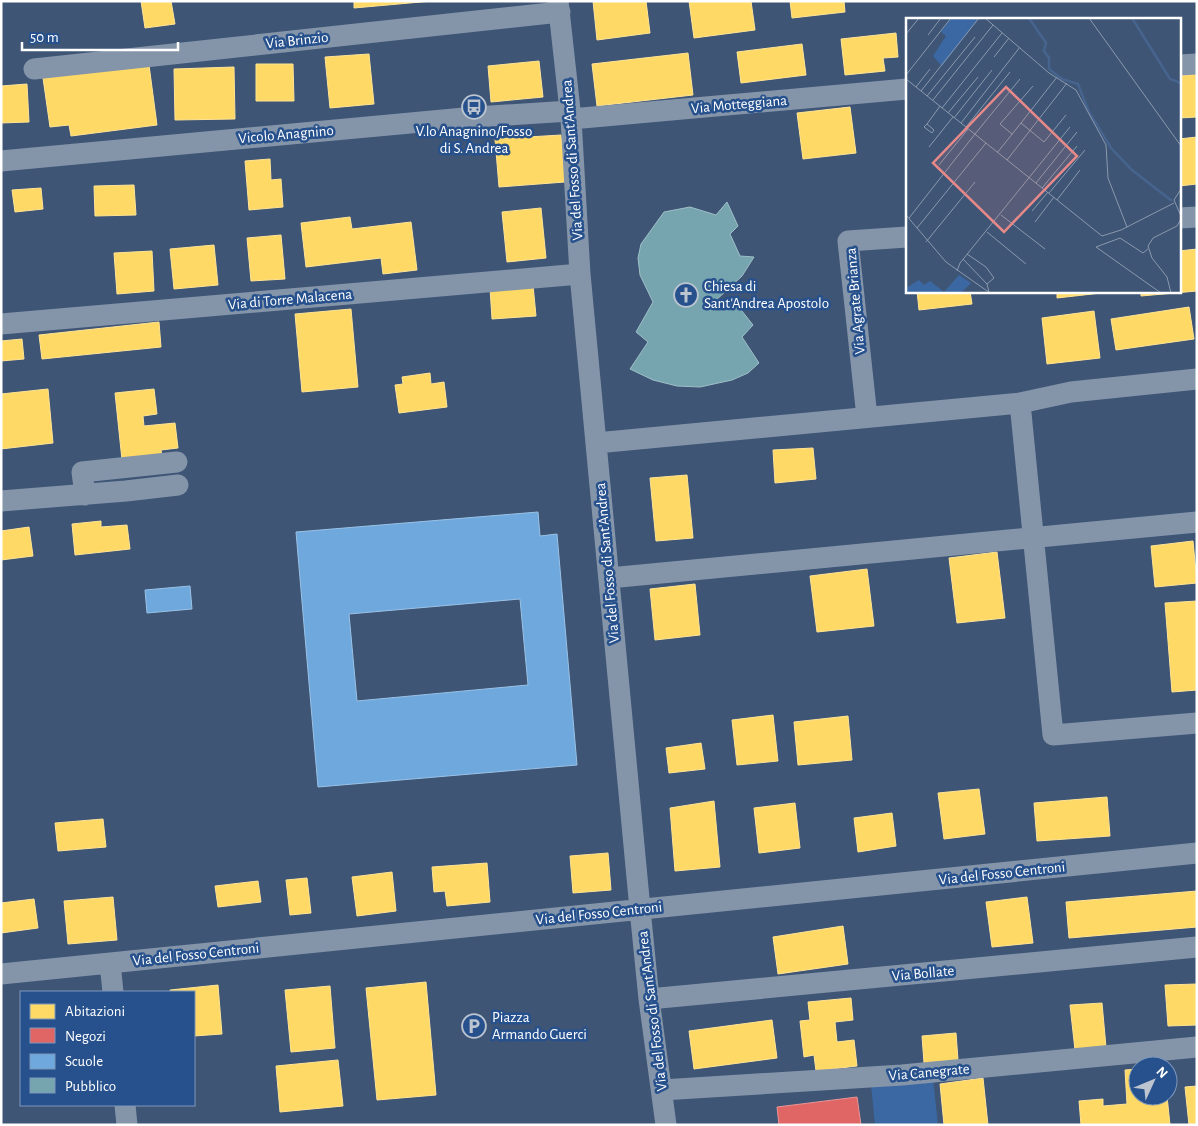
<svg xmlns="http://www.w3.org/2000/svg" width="1198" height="1126" viewBox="0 0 1198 1126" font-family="'Alegreya Sans',sans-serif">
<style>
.green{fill:#3b68a3}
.homes{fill:#ffd966;stroke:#ffe494}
.shops{fill:#e06666;stroke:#e99494}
.schools{fill:#6fa8dc;stroke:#9ac2e6;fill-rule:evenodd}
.public{fill:#76a5af;stroke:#9fc0c7}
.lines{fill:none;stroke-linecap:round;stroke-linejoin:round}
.minor{stroke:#8595a9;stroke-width:21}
.labels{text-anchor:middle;stroke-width:5;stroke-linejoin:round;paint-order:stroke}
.street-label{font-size:15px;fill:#fff;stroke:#27518d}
.poi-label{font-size:15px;fill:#fff;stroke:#27518d;text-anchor:start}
.inset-river{fill:none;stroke:#46648d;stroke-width:2.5}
.inset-road{fill:none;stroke:#8b99ad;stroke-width:1}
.view{fill:#e88989;fill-opacity:0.15;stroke:#e88989;stroke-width:2.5}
.inset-edge{fill:none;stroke:#fff;stroke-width:2.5}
</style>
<rect width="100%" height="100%" fill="#3e5576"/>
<path class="green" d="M933,1079L938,1125H875L871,1085Z"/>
<path class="homes" d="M141,1H171L175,24L145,28Z
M354,1H432L354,8Z
M593,1H646L650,33L597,40Z
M689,1H751L755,30L694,38Z
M790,1H844L845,12L792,18Z
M896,33L898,57L883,58L885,71L845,75L841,39Z
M802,44L806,75L741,83L737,52Z
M688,53L693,95L597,106L592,64Z
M369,54L374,104L330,108L325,57Z
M539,61L543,97L491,102L488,66Z
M256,64H293L294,101H256Z
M149,65L157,125L71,136L69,125L50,127L43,78Z
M234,67L235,119L175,120L174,69Z
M1197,74V117L1179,118V76Z
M27,84L29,122L1,123V86Z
M850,107L856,153L803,159L797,113Z
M561,135L565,182L499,187L495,139Z
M1197,137V184L1179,186V139Z
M270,159L271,180L281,179L283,207L249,210L245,161Z
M134,185L136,215L95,216L94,186Z
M41,188L43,209L15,212L12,190Z
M541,208L546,258L507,262L502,212Z
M350,217L352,229L411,222L417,270L383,274L381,258L306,267L301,223Z
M281,235L285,279L251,281L247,238Z
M214,245L218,285L174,289L170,249Z
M1197,249V291L1141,296V291H1179V251Z
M152,251L154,291L117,294L114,253Z
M533,285L536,316L492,319L490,288Z
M917,291H970L972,304L919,310Z
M1057,291H1110V292L1057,298Z
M1189,307L1194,339L1116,350L1111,319Z
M351,309L358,387L302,392L295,314Z
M1094,311L1100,358L1047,364L1042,318Z
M159,322L161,347L42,359L39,335Z
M22,339L24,359L1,361V341Z
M430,373L431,384L444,382L447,407L399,413L395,385L403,384L402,377Z
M48,389L53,443L1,449V394Z
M154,389L157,414L143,416L144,426L175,423L178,448L161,450L162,456L122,460L115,393Z
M813,448L816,479L775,483L773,450Z
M687,475L693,538L656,541L650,478Z
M101,521V527L127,525L130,549L75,555L72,524Z
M29,527L33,556L1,560V531Z
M1193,541L1197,583L1155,587L1151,546Z
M997,552L1005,618L957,623L949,558Z
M867,569L874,626L817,632L810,576Z
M695,584L700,635L655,640L650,589Z
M1197,601V690L1172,692L1165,603Z
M773,715L778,761L737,765L732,720Z
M848,716L852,760L798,765L794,722Z
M701,743L705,769L669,773L666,748Z
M979,789L985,834L944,839L938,793Z
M1107,797L1110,836L1037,841L1034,803Z
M714,801L720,867L675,871L670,808Z
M795,803L800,848L759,853L754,808Z
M892,813L896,846L858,852L854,818Z
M103,819L106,847L58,851L55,823Z
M608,853L611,890L573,893L570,856Z
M487,863L490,902L447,906L445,891L434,892L432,867Z
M392,872L396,911L357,916L352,877Z
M307,878L311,913L290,915L286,880Z
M258,881L261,902L218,907L215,886Z
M1197,891V927L1069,938L1066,902Z
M113,897L117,940L68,944L64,901Z
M1027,897L1033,943L992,947L986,902Z
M34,899L38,928L1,933V903Z
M843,926L848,964L778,974L773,937Z
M426,982L436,1095L377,1100L366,988Z
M1197,984V1025L1168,1026L1165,985Z
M218,985L222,1034L194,1036V992H170V990Z
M330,986L335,1048L291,1052L285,990Z
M851,998L853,1020L835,1022L837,1042L854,1040L857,1066L816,1071L814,1055L804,1057L800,1021L810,1020L808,1002Z
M1102,1003L1106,1047L1075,1050L1070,1005Z
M772,1020L777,1058L694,1069L689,1031Z
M956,1033L958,1060L924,1063L922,1036Z
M338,1060L343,1106L280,1112L276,1066Z
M1138,1069V1096H1167L1170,1125H1081L1079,1101L1103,1099V1106L1127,1104L1125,1070Z
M983,1078L988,1125H944L940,1084Z
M1197,1086V1125H1189L1185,1087Z"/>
<path class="shops" d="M857,1097L861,1125H779L777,1107Z"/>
<path class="schools" d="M538,512L540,536L557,534L577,765L318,787L296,532ZM520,599L528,685L357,701L349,614Z
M190,586L192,609L147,613L145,590Z"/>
<path class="public" d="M727,202L738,226L730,234L740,256L754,257L742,276L714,302L720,308L734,301L753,325L742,337L759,363L748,373L732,380L700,387L677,386L653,380L630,369L648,342L636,332L653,302L640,275L638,258L641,244L664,212L690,207L716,215Z"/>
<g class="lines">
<path class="minor" d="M558,1L571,119L580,274L640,909L649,999L666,1125
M1179,65L1197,64
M34,69L560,12
M571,119L907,89
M1,161L475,117L570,111
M1179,218L1197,217
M1,324L580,274
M1197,379L1071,392L1020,403L1053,735L1197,723
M867,417L848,241L907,237
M596,443L1020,403
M85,495L82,472L177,462
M1,501L126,491L178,485
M609,578L1197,522
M110,963L113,992
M1,974L1197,853
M649,999L1197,947
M662,1090L902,1075L1197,1047
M125,1105L127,1125"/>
</g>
<defs>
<g id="bus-ring" transform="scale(1.25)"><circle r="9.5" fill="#27518d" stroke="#bbc4cf" stroke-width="1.5"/><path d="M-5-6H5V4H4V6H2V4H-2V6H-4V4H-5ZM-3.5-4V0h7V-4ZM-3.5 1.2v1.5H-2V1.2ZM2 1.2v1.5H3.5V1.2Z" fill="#bbc4cf"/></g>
<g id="church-ring" transform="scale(1.25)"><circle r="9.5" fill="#27518d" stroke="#bbc4cf" stroke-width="1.5"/><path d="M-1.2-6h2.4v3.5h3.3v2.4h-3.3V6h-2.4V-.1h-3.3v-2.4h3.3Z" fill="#bbc4cf"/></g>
<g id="parking-ring" transform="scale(1.25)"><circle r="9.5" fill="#27518d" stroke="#bbc4cf" stroke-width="1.5"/><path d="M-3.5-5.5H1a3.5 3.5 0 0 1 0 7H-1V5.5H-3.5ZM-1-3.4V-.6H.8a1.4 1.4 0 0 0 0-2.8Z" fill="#bbc4cf"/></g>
</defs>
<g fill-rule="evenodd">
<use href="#bus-ring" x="474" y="107"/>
<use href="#church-ring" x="686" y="295"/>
<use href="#parking-ring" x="474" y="1026"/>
</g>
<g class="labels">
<g class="street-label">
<text transform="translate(297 40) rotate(-6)" y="5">Via Brinzio</text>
<text transform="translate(739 104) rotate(-5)" y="5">Via Motteggiana</text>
<text transform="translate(286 134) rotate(-5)" y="5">Vicolo Anagnino</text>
<text transform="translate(572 160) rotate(-94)" y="5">Via del Fosso di Sant'Andrea</text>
<text transform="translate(290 299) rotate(-5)" y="5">Via di Torre Malacena</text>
<text transform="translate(855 301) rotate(-95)" y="5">Via Agrate Brianza</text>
<text transform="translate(607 563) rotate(-95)" y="5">Via del Fosso di Sant'Andrea</text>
<text transform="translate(1002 873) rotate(-6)" y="5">Via del Fosso Centroni</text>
<text transform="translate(599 913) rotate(-6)" y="5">Via del Fosso Centroni</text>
<text transform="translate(196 954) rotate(-6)" y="5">Via del Fosso Centroni</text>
<text transform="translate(923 973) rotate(-5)" y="5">Via Bollate</text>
<text transform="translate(652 1011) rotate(-97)" y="5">Via del Fosso di Sant'Andrea</text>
<text transform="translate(929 1072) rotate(-5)" y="5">Via Canegrate</text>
</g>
<g class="poi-label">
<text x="474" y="136" text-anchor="middle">V.lo Anagnino/Fosso<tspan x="474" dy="17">di S. Andrea</tspan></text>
<text x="704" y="291">Chiesa di<tspan x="704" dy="17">Sant'Andrea Apostolo</tspan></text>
<text x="492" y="1022">Piazza<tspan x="492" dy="17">Armando Guerci</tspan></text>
</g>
</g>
<g transform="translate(906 18)">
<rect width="275" height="275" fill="#3e5576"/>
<path d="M45,0H73L36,48L27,38L40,18L35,14ZM53,257L65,265L55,275H0V270L13,262L18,267L24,263L38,274Z" fill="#3b68a3"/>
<path class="inset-river" d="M123,0L140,25L138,33L143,40V51L156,61L172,66L183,94L205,130L226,152L266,183M226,0L264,61L275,65"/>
<path class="inset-road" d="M79,0L143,55L170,72L200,127L202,160L221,209M183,0L275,128M0,16L13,0M22,17L35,0M88,39L103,20M0,57L45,0M151,59L115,105L138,124L160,97M0,61L196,218L215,212L268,185M10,69L24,51M15,73L73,0M21,78L69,19M27,82L87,7M36,90L96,15M42,95L72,59M48,100L86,52M55,105L114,29M21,106L28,112L26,115L18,109L21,106L34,88M60,109L104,54M69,116L114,61M106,116L94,106L127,68M23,129L47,99M91,135L115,105M101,142L161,65M33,147L62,111M130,165L171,114M136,170L171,128M275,171L268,182L275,198M143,175L179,132M151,182L174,152M126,193L142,174M0,197L40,244L84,275M95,197L139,231M3,200L69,116M129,204L148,179M11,210L80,125M81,214L120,246M20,224L69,164M242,231L237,235L214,220L190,229L255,275M61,236L80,249L88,260L81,266L83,274M57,241L81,266M51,253L54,245L164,109M265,275L261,259L246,240L242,228L247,220L271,208L275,201"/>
<path class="view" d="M100,69L171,138L98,214L27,145Z"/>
<rect width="275" height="275" class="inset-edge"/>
</g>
<rect width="1198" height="1126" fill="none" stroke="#ffffff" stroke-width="5"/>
<rect x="20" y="991" width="175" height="115" fill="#27518d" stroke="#7d97bb"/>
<rect x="30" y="1004" width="25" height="15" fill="#ffd966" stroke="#7d97bb"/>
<text x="65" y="1016" font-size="15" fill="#ffffff">Abitazioni</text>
<rect x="30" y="1028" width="25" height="15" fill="#e06666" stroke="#7d97bb"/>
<text x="65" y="1041" font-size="15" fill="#ffffff">Negozi</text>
<rect x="30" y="1054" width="25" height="15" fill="#6fa8dc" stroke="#7d97bb"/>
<text x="65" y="1066" font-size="15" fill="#ffffff">Scuole</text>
<rect x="30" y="1078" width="25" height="15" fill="#76a5af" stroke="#7d97bb"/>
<text x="65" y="1091" font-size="15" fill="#ffffff">Pubblico</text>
<g transform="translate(1153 1081) rotate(46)"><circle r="24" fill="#27518d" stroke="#7d97bb"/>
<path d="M0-4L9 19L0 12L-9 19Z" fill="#bbc4cf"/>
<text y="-8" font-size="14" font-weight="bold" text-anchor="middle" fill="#ffffff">N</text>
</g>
<path d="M22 42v8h156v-8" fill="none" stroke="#ffffff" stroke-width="2.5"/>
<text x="30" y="42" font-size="15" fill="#ffffff" stroke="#27518d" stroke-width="4" paint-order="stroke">50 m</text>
</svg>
